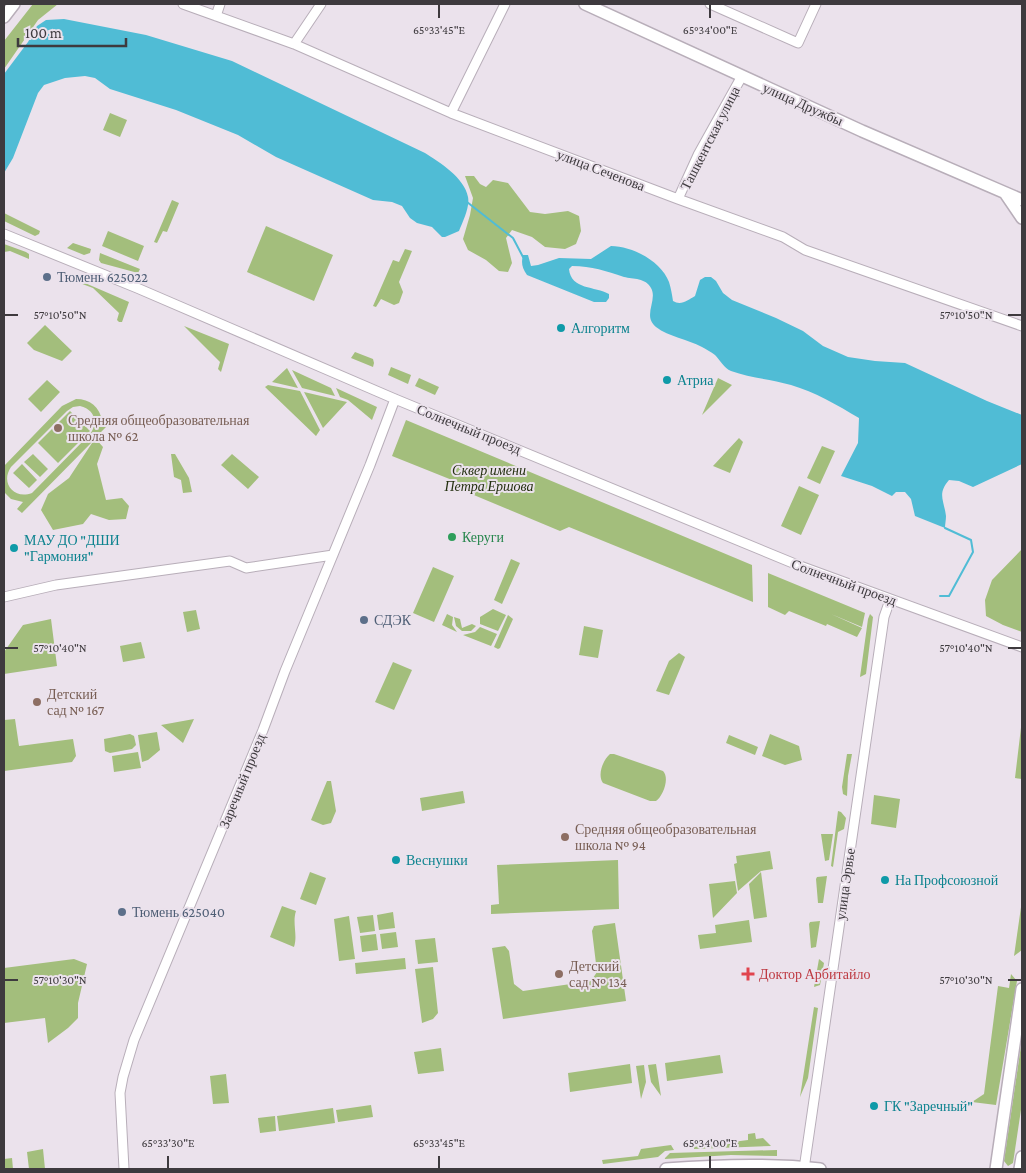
<svg xmlns="http://www.w3.org/2000/svg" width="1026" height="1173" viewBox="0 0 1026 1173" font-family="'Crimson Pro',serif">
<style>
.green{fill:#a3be7c;fill-rule:evenodd}
.water{fill:#50bcd5}
.lines{fill:none;stroke-linecap:round;stroke-linejoin:round}
.stream{stroke:#50bcd5;stroke-width:2}
.minor-casing{stroke:#b8aeb9;stroke-width:11}
.major-casing{stroke:#b8aeb9;stroke-width:14}
.minor{stroke:#fff;stroke-width:9}
.major{stroke:#fff;stroke-width:11}
.ticks{fill:none;stroke:#3e3a3e;stroke-width:2}
.service-dot{fill:#5c6f8a;stroke:#ebe2ec;stroke-width:2}
.culture-dot{fill:#0f9aa8;stroke:#ebe2ec;stroke-width:2}
.education-dot{fill:#8d6e63;stroke:#ebe2ec;stroke-width:2}
.leisure-dot{fill:#2e9e5b;stroke:#ebe2ec;stroke-width:2}
.health-dot{fill:#e0444e;stroke:#ebe2ec;stroke-width:2}
.labels{text-anchor:middle;stroke-width:4;stroke-linejoin:round;paint-order:stroke}
.street-label{font-size:14px;fill:#3e3a3e;stroke:#ebe2ec}
.service-label{font-size:14px;fill:#4e5e75;stroke:#ebe2ec;text-anchor:start}
.culture-label{font-size:14px;fill:#0d838f;stroke:#ebe2ec;text-anchor:start}
.education-label{font-size:14px;fill:#785e54;stroke:#ebe2ec;text-anchor:start}
.park-label{font-size:14px;font-style:italic;fill:#243010;stroke:#ebe2ec}
.leisure-label{font-size:14px;fill:#27864d;stroke:#ebe2ec;text-anchor:start}
.health-label{font-size:14px;fill:#be3a42;stroke:#ebe2ec;text-anchor:start}
.ticks-label{font-size:12px;text-anchor:middle;fill:#3e3a3e;stroke:#ebe2ec;stroke-width:4;stroke-linejoin:round;paint-order:stroke}
</style>
<rect width="100%" height="100%" fill="#ebe2ec"/>
<path class="green" d="M33,4H58L38,20L4,69V41Z
M110,113L127,120L120,137L103,130Z
M465,176H474L480,184L486,187L493,180L508,183L530,212L545,214L568,211L579,216L581,231L576,244L565,249L545,247L532,237L512,230L506,238L512,263L508,272L499,271L486,260L468,250L463,239L470,215L473,198Z
M172,200L179,203L167,232L163,231L157,243L154,242Z
M4,213L40,231L39,234L35,236L4,221Z
M266,226L333,255L314,301L247,272Z
M108,231L144,246L138,261L102,246Z
M73,243L91,249L90,253L84,255L67,248Z
M4,244L26,252L29,254V259L10,251L4,252Z
M405,249L412,251L399,282L403,292L399,303L394,305L381,299L376,307L373,306L393,260L399,262Z
M100,253L140,269L138,273L101,263L99,260Z
M78,280L129,302L122,322H119L117,320L119,313L93,288L77,282Z
M45,325L72,351L62,361L34,350L27,343Z
M184,326L229,344L221,372L218,369L220,362Z
M355,352L373,359L374,363L373,367L351,358Z
M391,367L411,375L408,384L388,375Z
M287,368L298,388L272,382Z
M292,370L331,388L335,396L302,388Z
M419,378L439,387L435,395L415,386Z
M718,378L732,385L702,415Z
M47,380L60,392L41,412L28,399Z
M268,385L300,391L320,430L316,436L265,387Z
M336,388L377,407L372,420L348,400L340,397Z
M304,392L347,402L323,428Z
M76,399C90,399 100,407 102,421L103,420L108,425L95,438L103,447L97,464L106,500L122,498L129,506L126,519L109,520L91,514L83,524L53,530L41,510L48,494L69,478L94,440L22,513L17,509L23,502L11,499L4,492V466L62,406ZM80,406C94,409 99,422 90,434L32,493C14,500 0,483 11,467L67,411L73,407Z
M70,411L90,431L58,463L38,443Z
M406,420L752,565L753,602L569,527L560,531L469,493L467,486L392,456Z
M739,438L743,442L730,473L713,466Z
M822,446L835,451L820,484L807,478Z
M33,454L48,469L40,477L24,462Z
M171,454H175L189,478L192,492L183,493L181,480L174,477Z
M232,454L259,477L248,489L221,465Z
M22,464L37,480L29,488L13,473Z
M799,486L819,495L801,535L781,526Z
M1022,549V632L1003,625L986,616L985,600L992,580Z
M511,559L520,563L502,604L494,600Z
M433,567L454,576L434,622L413,613Z
M768,573L865,613L862,627L831,614L862,628L857,637L827,624L826,626L789,611L785,615L768,607Z
M493,609L506,615L498,631L480,624V617Z
M196,610L200,629L187,632L183,612Z
M447,614L453,617L452,625L457,632L442,625Z
M870,614L873,617L866,674L860,677L868,619Z
M508,615L513,619L500,648L498,649L494,647Z
M454,617L460,619L462,628L472,624L476,626L471,631H462L456,626Z
M51,619L57,666L4,674V652L23,625Z
M584,626L603,630L598,658L579,655Z
M480,627L497,634L491,646L463,635L475,632Z
M141,642L145,658L123,662L120,646Z
M679,653L685,657L669,695L656,691L669,661Z
M393,662L412,670L394,710L375,702Z
M15,719L19,746L73,739L76,756L72,762L4,771V720Z
M194,719L183,743L161,725Z
M1022,719V779L1015,778Z
M157,732L160,750L148,760L142,762L138,735Z
M130,734L134,736L136,745L132,749L110,753L105,751L104,739Z
M770,734L799,746L802,760L785,765L762,756Z
M729,735L758,747L755,755L726,743Z
M138,752L141,768L114,772L112,756Z
M610,754H614L663,771C670,778 663,796 656,801H650L603,783C597,775 603,760 610,754Z
M847,754H852L848,776L847,796L843,794L842,787Z
M327,781H331L336,811L331,823L323,825L311,820Z
M463,791L465,803L422,811L420,798Z
M874,795L900,799L896,828L871,824Z
M838,811L841,812L846,818L844,829L838,832L833,867L831,866Z
M821,834H833L829,860L825,861Z
M770,851L773,869L761,871L738,891L734,864L737,863L736,856Z
M618,860L619,909L491,914V905L499,904L497,865Z
M310,872L326,878L316,905L300,899Z
M761,872L767,917L754,919L749,884Z
M827,876L823,903H818L816,879L817,877Z
M735,881L737,893L713,918L709,884Z
M1022,900V950L1014,956Z
M282,906L296,911C292,923 298,935 294,947L270,937Z
M393,912L395,928L379,930L377,915Z
M373,915L375,931L360,933L357,917Z
M349,916L355,959L339,961L334,919Z
M749,920L752,942L700,949L698,935L716,933L715,925Z
M820,921L816,947L811,948L809,924L810,922Z
M615,923L626,1001L503,1019L492,948L505,946L509,951L514,984L523,991L591,981L597,972L592,931L594,926Z
M396,932L398,947L382,949L380,934Z
M376,934L378,950L362,952L360,936Z
M435,938L438,962L418,964L415,940Z
M405,958L406,969L356,974L355,963Z
M74,959L87,964L78,1003V1018L68,1028L48,1043L45,1018L4,1023V968Z
M819,959L824,963L820,985L814,987Z
M433,967L438,1013L433,1019L422,1023L415,969Z
M1011,974L1017,981L996,1105L972,1102L984,1094L998,986L1009,988Z
M814,1007L818,1008L808,1078L800,1097Z
M1022,1039V1103L1013,1163L1008,1166L1004,1161Z
M441,1048L444,1071L418,1074L414,1052Z
M720,1055L723,1073L667,1081L665,1063Z
M630,1064L632,1083L570,1092L568,1073Z
M656,1064L661,1096L651,1082L648,1065Z
M644,1065L646,1082L641,1099L636,1066Z
M226,1074L229,1103L213,1104L210,1076Z
M371,1105L373,1117L338,1122L336,1110Z
M333,1108L335,1123L279,1131L277,1116Z
M275,1116L276,1131L260,1133L258,1118Z
M755,1133L756,1139L763,1138L771,1146L694,1149V1147L748,1140V1134Z
M671,1145L674,1150L665,1151L658,1157L603,1164L602,1160L638,1156L641,1149Z
M43,1149L45,1169H29L27,1152Z
M777,1150V1156L731,1155L664,1159L670,1153Z
M12,1158L13,1169H4V1159Z"/>
<path class="water" d="M64,19L146,35L232,61L425,153C439,162 465,178 468,197C470,207 463,221 459,231L445,237H442L432,227L417,223L410,218L402,206L392,202L373,200L276,157L238,135L176,110L110,89L95,78L85,76L65,78L44,85L38,93L13,158L4,173V74L28,42L37,26L46,20Z
M611,246C632,246 661,261 669,282C671,288 672,295 673,301C681,306 688,300 695,296L700,280L705,277H711L716,281L723,293L732,300L776,318L803,331L823,346L848,357L875,361L905,363L987,401L1022,415V464L973,487L959,481L949,480C937,494 944,500 946,516C946,520 945,524 945,528L915,516L911,499L905,492H896L892,496L872,486L841,476L858,443L859,418C837,405 815,392 791,385C771,379 750,378 731,371C724,368 720,360 715,355C711,352 706,349 702,347C687,339 669,337 656,327C642,316 658,300 651,288C646,278 633,279 624,277C606,271 592,266 572,266L569,269C571,290 595,286 609,294V298L606,302H594L527,275C522,268 521,263 523,255H528L531,266L538,265L559,258L591,259Z"/>
<g class="lines">
<path class="stream" d="M467,202L513,238L523,257
M940,596H949L973,552L971,540L945,528"/>
<g class="minor-casing">
<path id="minor" d="M183,4L294,44L451,113L678,199L783,237L805,250L1022,326
M710,4L798,43L816,4
M216,16L220,4
M294,44L321,4
M451,113L505,4
M678,199L698,155L742,76
M4,234L137,288L395,399L800,566L1022,647
M4,597L56,585L230,561L246,568L333,555
M124,1169L120,1093L123,1077L134,1040L263,730L285,671L370,465L395,399
M804,1169L884,617L890,600"/>
</g>
<g class="major-casing">
<path id="major" d="M585,4L862,131L1022,200
M4,17L14,4
M1005,193L1022,218
M666,1169C718,1165 769,1163 820,1169
M996,1169L1022,989
M1020,1169L1022,1157"/>
</g>
<use href="#minor" class="minor"/>
<use href="#major" class="major"/>
</g>
<path class="ticks" d="M439,5V18M710,5V18M5,315H18M1008,315H1021M5,648H18M1008,648H1021M5,980H18M1008,980H1021M168,1156V1168M439,1156V1168M710,1156V1168"/>
<g class="service-dot">
<circle cx="47" cy="277" r="5"/>
<circle cx="364" cy="620" r="5"/>
<circle cx="122" cy="912" r="5"/>
</g>
<g class="culture-dot">
<circle cx="561" cy="328" r="5"/>
<circle cx="667" cy="380" r="5"/>
<circle cx="14" cy="548" r="5"/>
<circle cx="396" cy="860" r="5"/>
<circle cx="885" cy="880" r="5"/>
<circle cx="874" cy="1106" r="5"/>
</g>
<g class="education-dot">
<circle cx="58" cy="428" r="5"/>
<circle cx="37" cy="702" r="5"/>
<circle cx="565" cy="837" r="5"/>
<circle cx="559" cy="974" r="5"/>
</g>
<circle class="leisure-dot" cx="452" cy="537" r="5"/>
<path class="health-dot" d="M745.5 966.5h5v5h5v5h-5v5h-5v-5h-5v-5h5z"/>
<g class="labels">
<g class="street-label">
<text transform="translate(803 104) rotate(24)" y="5">улица Дружбы</text>
<text transform="translate(710 138) rotate(-63)" y="5">Ташкентская улица</text>
<text transform="translate(601 170) rotate(21)" y="5">улица Сеченова</text>
<text transform="translate(469 429) rotate(22)" y="5">Солнечный проезд</text>
<text transform="translate(844 582) rotate(20)" y="5">Солнечный проезд</text>
<text transform="translate(242 781) rotate(-68)" y="5">Заречный проезд</text>
<text transform="translate(845 884) rotate(-82)" y="5">улица Эрвье</text>
</g>
<g class="service-label">
<text x="57" y="282">Тюмень 625022</text>
<text x="374" y="625">СДЭК</text>
<text x="132" y="917">Тюмень 625040</text>
</g>
<g class="culture-label">
<text x="571" y="333">Алгоритм</text>
<text x="677" y="385">Атриа</text>
<text x="24" y="545">МАУ ДО "ДШИ<tspan x="24" dy="16">"Гармония"</tspan></text>
<text x="406" y="865">Веснушки</text>
<text x="895" y="885">На Профсоюзной</text>
<text x="884" y="1111">ГК "Заречный"</text>
</g>
<g class="education-label">
<text x="68" y="425">Средняя общеобразовательная<tspan x="68" dy="16">школа № 62</tspan></text>
<text x="47" y="699">Детский<tspan x="47" dy="16">сад № 167</tspan></text>
<text x="575" y="834">Средняя общеобразовательная<tspan x="575" dy="16">школа № 94</tspan></text>
<text x="569" y="971">Детский<tspan x="569" dy="16">сад № 134</tspan></text>
</g>
<g class="park-label">
<text x="489" y="475">Сквер имени<tspan x="489" dy="16">Петра Ершова</tspan></text>
</g>
<g class="leisure-label">
<text x="462" y="542">Керуги</text>
</g>
<g class="health-label">
<text x="759" y="979">Доктор Арбитайло</text>
</g>
</g>
<g class="ticks-label">
<text x="439" y="34">65°33'45"E</text>
<text x="710" y="34">65°34'00"E</text>
<text x="60" y="319">57°10'50"N</text>
<text x="966" y="319">57°10'50"N</text>
<text x="60" y="652">57°10'40"N</text>
<text x="966" y="652">57°10'40"N</text>
<text x="60" y="984">57°10'30"N</text>
<text x="966" y="984">57°10'30"N</text>
<text x="168" y="1147">65°33'30"E</text>
<text x="439" y="1147">65°33'45"E</text>
<text x="710" y="1147">65°34'00"E</text>
</g>
<rect width="1026" height="1173" fill="none" stroke="#3e3a3e" stroke-width="10"/>
<path d="M18 38v8h108v-8" fill="none" stroke="#3e3a3e" stroke-width="2.5"/>
<text x="25" y="38" font-size="15" fill="#3e3a3e" stroke="#ebe2ec" stroke-width="4" paint-order="stroke">100 m</text>
</svg>
